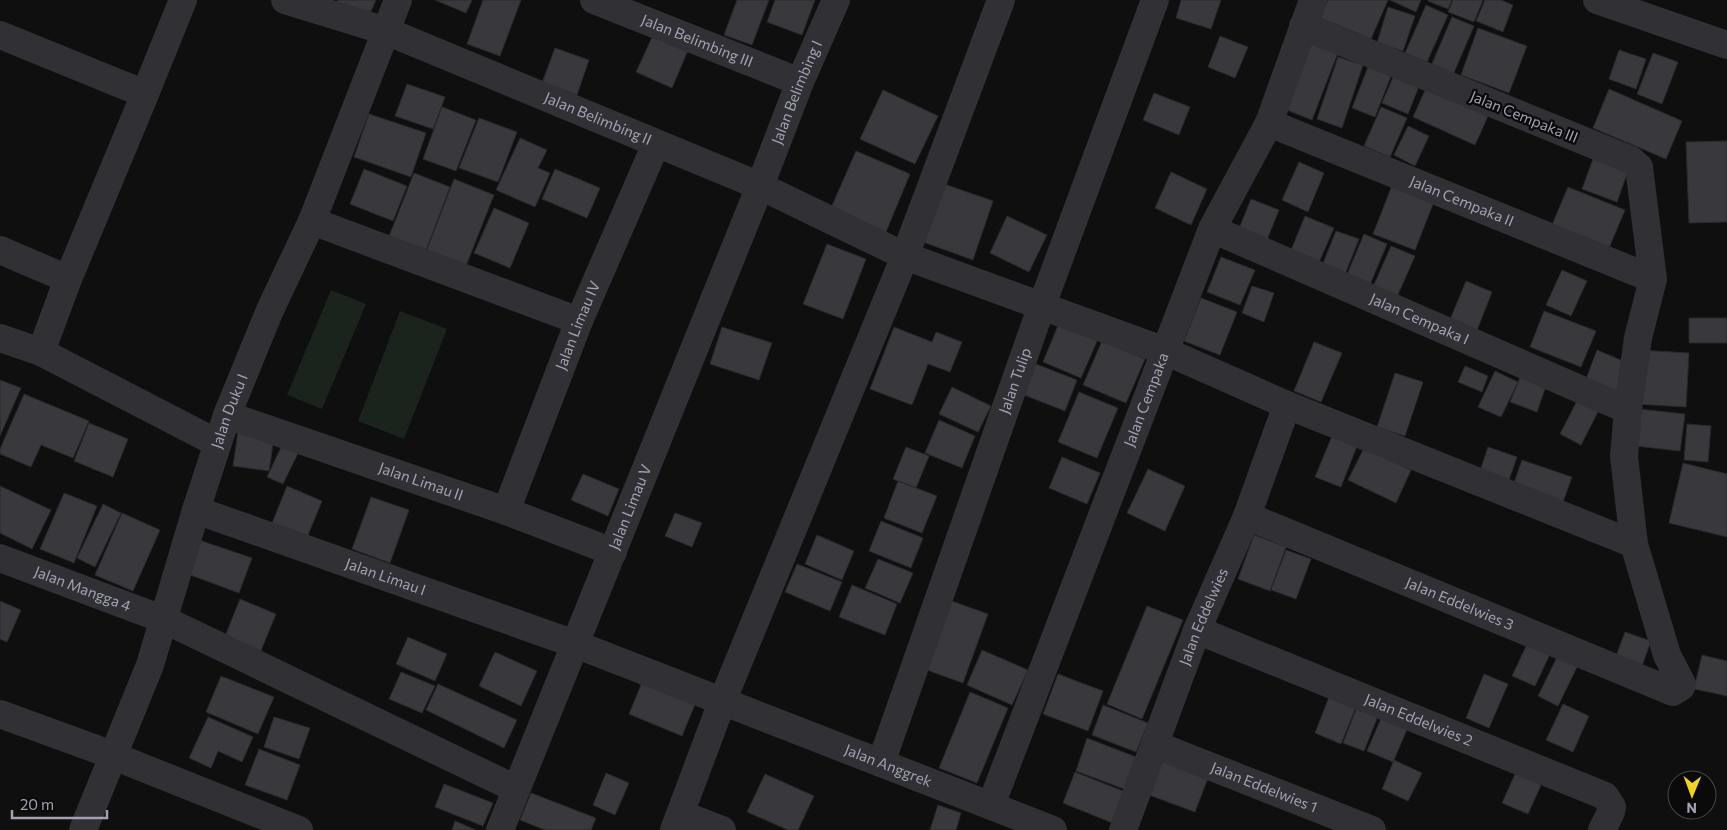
<svg xmlns="http://www.w3.org/2000/svg" width="1727" height="830" viewBox="0 0 1727 830" font-family="Commissioner,sans-serif">
<style>
.green{fill:#1b231d}
.building{fill:#39393d;stroke:#29292c}
.lines{fill:none;stroke-linecap:round;stroke-linejoin:round}
.minor{stroke:#303035;stroke-width:28}
.labels{text-anchor:middle;stroke-width:4.5;stroke-linejoin:round;paint-order:stroke}
.street-label{font-size:15px;fill:#a0a2b1;stroke:#0a0a0b}
</style>
<rect width="100%" height="100%" fill="#0f0f10"/>
<path class="green" d="M331,290L366,304L322,409L287,395Z
M400,311L447,329L404,439L358,421Z"/>
<path class="building" d="M338,0H376L368,18L336,3Z
M435,0H472L466,13Z
M483,0H521L500,56L467,44Z
M737,0H769L752,45L724,35Z
M775,0H815L802,35L767,22Z
M1181,0H1221L1211,29L1176,18Z
M1328,0H1388L1371,39L1320,18Z
M1390,0H1421L1416,12Z
M1428,0H1452L1448,9L1428,1Z
M1453,0H1483L1474,22L1448,12Z
M1485,0H1501L1513,5L1503,32L1476,21Z
M1426,5L1448,15L1427,62L1405,53Z
M1388,7L1415,16L1403,51L1377,43Z
M1452,17L1474,26L1453,75L1431,66Z
M1478,28L1527,46L1509,93L1461,75Z
M654,33L689,48L672,88L636,72Z
M1220,36L1248,47L1235,78L1208,67Z
M1309,39L1339,50L1312,120L1282,108Z
M555,48L589,60L577,95L542,83Z
M1619,50L1646,59L1636,89L1609,79Z
M1653,53L1678,62L1662,104L1637,94Z
M1338,57L1363,65L1342,128L1317,119Z
M1368,67L1391,76L1375,117L1352,108Z
M1394,75L1419,86L1408,114L1382,103Z
M407,84L445,97L433,129L395,116Z
M1427,86L1489,114L1475,145L1413,117Z
M1609,89L1682,121L1666,159L1593,128Z
M883,90L938,116L915,164L860,139Z
M1154,93L1190,107L1179,135L1143,120Z
M442,107L476,120L456,171L423,159Z
M1381,107L1407,118L1390,157L1364,146Z
M369,114L426,133L411,177L354,157Z
M479,118L517,132L498,182L459,168Z
M1408,126L1429,136L1415,166L1394,155Z
M520,138L547,150L538,168L550,173L535,207L496,190Z
M1727,141V222L1689,223L1686,142Z
M856,151L910,174L886,232L831,208Z
M1593,159L1628,171L1617,202L1582,189Z
M1299,162L1324,173L1308,212L1282,200Z
M364,169L407,186L393,221L350,204Z
M555,169L600,188L587,218L542,199Z
M1171,172L1207,189L1191,225L1155,208Z
M414,173L450,187L425,253L388,239Z
M454,179L494,195L464,271L425,255Z
M1393,183L1435,199L1415,250L1373,234Z
M944,184L993,201L973,260L923,242Z
M1568,187L1625,210L1606,255L1549,232Z
M1251,199L1279,210L1265,245L1237,234Z
M494,208L529,223L510,268L474,253Z
M1007,216L1047,235L1029,272L990,253Z
M1305,216L1334,228L1317,267L1289,255Z
M1336,231L1359,239L1342,282L1319,273Z
M1364,234L1387,244L1369,287L1346,277Z
M827,244L866,259L843,319L803,304Z
M1391,246L1415,256L1397,297L1373,287Z
M1221,257L1255,270L1240,305L1207,292Z
M1562,270L1587,281L1571,316L1546,305Z
M1466,281L1492,292L1476,333L1449,322Z
M1252,286L1274,293L1264,322L1242,313Z
M1201,298L1237,312L1220,355L1184,341Z
M1544,311L1596,331L1581,367L1530,347Z
M1689,318H1727V343H1689Z
M1059,323L1098,339L1081,378L1043,362Z
M722,327L772,343L759,380L710,364Z
M894,327L932,342L936,332L962,342L950,372L928,364L912,405L870,389Z
M1102,341L1145,359L1126,403L1083,385Z
M1314,342L1342,353L1321,402L1294,391Z
M1597,350L1630,364L1618,392L1586,379Z
M1639,350L1689,353L1686,407L1636,404Z
M1036,364L1077,380L1065,411L1024,395Z
M1465,366L1488,376L1482,392L1458,382Z
M1523,370L1548,380L1537,412L1510,402Z
M1495,371L1518,382L1501,417L1478,407Z
M1395,373L1423,382L1405,436L1377,427Z
M0,380L21,388L0,436Z
M952,387L991,406L978,432L939,414Z
M1079,392L1118,408L1097,458L1058,442Z
M24,394L89,421L73,458L41,445L31,467L0,454V449Z
M1580,395L1601,406L1581,445L1560,434Z
M1630,408L1685,414L1680,451L1626,445Z
M939,420L975,436L962,468L925,453Z
M89,423L128,439L113,477L74,461Z
M1687,424L1711,426L1708,462L1684,460Z
M238,432L274,438L269,471L233,466Z
M1332,436L1357,446L1341,487L1315,477Z
M284,441L300,449L283,484L267,477Z
M906,447L929,456L916,488L893,479Z
M1488,447L1517,457L1509,480L1480,471Z
M1364,448L1411,470L1396,503L1348,480Z
M1062,457L1100,473L1087,504L1049,488Z
M1522,460L1572,477L1563,502L1513,486Z
M1683,463L1727,474V537L1669,523Z
M1148,469L1185,486L1165,531L1127,513Z
M583,474L619,489L608,516L571,500Z
M898,481L937,496L922,533L884,518Z
M0,486L51,510L32,549L0,533Z
M287,486L322,501L306,540L271,526Z
M64,493L97,506L74,563L40,549Z
M371,497L409,510L390,563L352,549Z
M103,504L121,513L95,567L77,558Z
M122,513L160,530L133,591L95,575Z
M675,513L702,523L692,547L665,536Z
M881,521L923,538L911,568L869,551Z
M817,535L854,551L842,580L805,564Z
M1254,535L1286,547L1270,591L1238,579Z
M193,538L252,558L239,593L182,572Z
M1286,550L1311,559L1296,599L1271,590Z
M878,559L913,573L900,603L865,588Z
M797,564L842,582L830,611L785,592Z
M852,585L897,604L885,635L839,617Z
M240,599L276,614L260,653L224,639Z
M949,600L988,614L963,683L924,669Z
M0,601L21,610L7,642L0,639Z
M1147,606L1183,620L1142,719L1107,704Z
M1625,632L1651,641L1641,669L1615,659Z
M408,637L447,654L435,681L396,664Z
M1528,642L1551,652L1535,686L1512,676Z
M982,650L1028,670L1012,705L967,685Z
M495,652L537,671L521,706L479,686Z
M1702,655L1727,661V696L1694,689Z
M1557,657L1577,667L1558,706L1538,696Z
M401,672L435,686L422,713L389,699Z
M1058,674L1103,691L1088,731L1043,714Z
M1484,674L1508,684L1489,728L1466,718Z
M221,676L274,697L258,734L206,712Z
M643,680L696,702L682,736L629,714Z
M438,684L517,720L504,748L426,710Z
M970,692L1008,708L977,783L939,768Z
M1331,692L1358,702L1341,744L1315,733Z
M1359,702L1380,711L1364,751L1343,743Z
M1563,704L1589,716L1573,752L1546,740Z
M1103,705L1148,723L1136,752L1092,735Z
M1383,714L1409,725L1393,762L1367,751Z
M208,717L253,737L242,762L218,751L211,768L189,758Z
M274,717L310,728L299,759L264,747Z
M1087,738L1136,757L1124,789L1076,771Z
M259,749L300,765L287,800L245,785Z
M1394,760L1422,773L1408,801L1382,789Z
M1163,761L1208,778L1195,812L1149,795Z
M1075,772L1128,793L1115,824L1063,803Z
M1516,772L1542,783L1528,814L1502,803Z
M606,773L629,783L615,815L593,805Z
M765,774L814,796L798,830H788L747,812Z
M444,784L493,803L483,826L435,807Z
M531,793L596,818L591,830H545L520,820Z
M938,805L961,813L956,830H930Z
M455,821L476,830H452Z"/>
<g class="lines">
<g class="minor">
<path id="s1" d="M285,0L386,31L760,186L905,256L1165,351L1287,405L1634,544"/>
<path id="s2" d="M594,0L800,82"/>
<path d="M1597,0L1727,45"/>
<path d="M0,35L145,94L68,279L41,352L0,338"/>
<path d="M145,94L183,0"/>
<path id="s3" d="M1269,123L1653,279"/>
<path d="M312,221L579,321"/>
<path id="s4" d="M1212,229L1628,410"/>
<path d="M0,250L68,279"/>
<path d="M41,352L217,443"/>
<path id="s5" d="M227,415L506,511L613,552"/>
<path id="s6" d="M196,510L575,644L1053,830"/>
<path id="s7" d="M506,511L579,321L656,144"/>
<path id="s8" d="M1247,516L1673,692L1681,687L1682,684L1667,655L1634,544L1624,456L1628,410L1638,338L1653,279L1639,167L1631,160L1303,26"/>
<path id="s9" d="M0,558L165,620L516,789"/>
<path id="s10" d="M1197,630L1605,796L1612,807L1611,812L1602,830"/>
<path d="M0,714L96,749L299,830"/>
<path id="s11" d="M1156,745L1372,830"/>
<path id="s12" d="M881,763L1042,305L1155,0"/>
<path id="s13" d="M991,805L1212,229L1269,123L1313,0"/>
<path d="M681,814L722,830"/>
<path id="s14" d="M83,830L150,665L196,510L227,415L270,310L312,221L398,0"/>
<path id="s15" d="M500,830L760,186L800,82L836,0"/>
<path d="M674,830L722,702L905,256L1001,0"/>
<path id="s16" d="M1123,830L1197,630L1247,516L1287,405"/>
</g>
</g>
<g class="labels">
<g class="street-label">
<text dy="5" stroke="none"><textPath href="#s2" startOffset="111">Jalan Belimbing III</textPath></text>
<text dy="5" stroke="none"><textPath href="#s15" startOffset="795">Jalan Belimbing I</textPath></text>
<text transform="translate(1524 117) rotate(22)" y="5">Jalan Cempaka III</text>
<text dy="5" stroke="none"><textPath href="#s1" startOffset="335">Jalan Belimbing II</textPath></text>
<text dy="5" stroke="none"><textPath href="#s3" startOffset="208">Jalan Cempaka II</textPath></text>
<text dy="5" stroke="none"><textPath href="#s4" startOffset="226">Jalan Cempaka I</textPath></text>
<text dy="5" stroke="none"><textPath href="#s7" startOffset="199">Jalan Limau IV</textPath></text>
<text dy="5" stroke="none"><textPath href="#s12" startOffset="405">Jalan Tulip</textPath></text>
<text dy="5" stroke="none"><textPath href="#s13" startOffset="434">Jalan Cempaka</textPath></text>
<text dy="5" stroke="none"><textPath href="#s14" startOffset="444">Jalan Duku I</textPath></text>
<text dy="5" stroke="none"><textPath href="#s5" startOffset="205">Jalan Limau II</textPath></text>
<text dy="5" stroke="none"><textPath href="#s15" startOffset="348">Jalan Limau V</textPath></text>
<text dy="5" stroke="none"><textPath href="#s6" startOffset="201">Jalan Limau I</textPath></text>
<text dy="5" stroke="none"><textPath href="#s9" startOffset="88">Jalan Mangga 4</textPath></text>
<text dy="5" stroke="none"><textPath href="#s8" startOffset="230">Jalan Eddelwies 3</textPath></text>
<text dy="5" stroke="none"><textPath href="#s16" startOffset="228">Jalan Eddelwies</textPath></text>
<text dy="5" stroke="none"><textPath href="#s10" startOffset="239">Jalan Eddelwies 2</textPath></text>
<text dy="5" stroke="none"><textPath href="#s6" startOffset="738">Jalan Anggrek</textPath></text>
<text dy="5" stroke="none"><textPath href="#s11" startOffset="116">Jalan Eddelwies 1</textPath></text>
</g>
</g>
<g transform="translate(1692 795) rotate(181)"><circle r="24" fill="#0a0a0b" stroke="#46474d"/>
<path d="M0-4L9 19L0 12L-9 19Z" fill="#f2d325"/>
<text y="-8" font-size="14" font-weight="bold" text-anchor="middle" fill="#a0a2b1">N</text>
</g>
<path d="M12 810v8h95v-8" fill="none" stroke="#a0a2b1" stroke-width="2.5"/>
<text x="20" y="810" font-size="15" fill="#a0a2b1" stroke="#0a0a0b" stroke-width="4" paint-order="stroke">20 m</text>
</svg>
